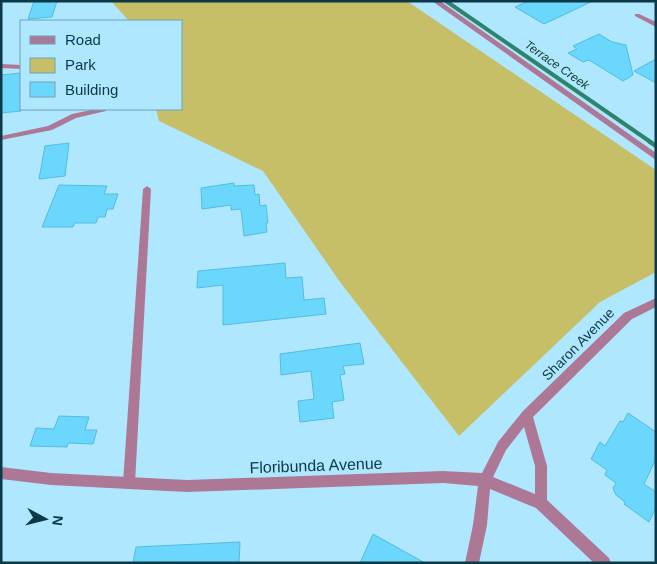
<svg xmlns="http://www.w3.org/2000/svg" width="657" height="564" viewBox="0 0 657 564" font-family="Helvetica,sans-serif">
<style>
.green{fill:#c6bf67}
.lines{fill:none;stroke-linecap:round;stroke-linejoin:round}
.stream-far1{stroke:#2e836c;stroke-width:4}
.stream{stroke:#2e836c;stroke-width:4.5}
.building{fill:#6cd7fd;stroke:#53bbdf}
.service{fill:#ad7896;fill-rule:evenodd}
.minor{fill:#ad7896;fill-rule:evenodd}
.labels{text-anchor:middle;stroke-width:4;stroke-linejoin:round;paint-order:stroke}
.far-water-label{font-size:12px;font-style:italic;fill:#0c3928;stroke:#afe7fe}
.street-label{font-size:14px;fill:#0b3948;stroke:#afe7fe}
.near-street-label{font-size:16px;fill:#0b3948;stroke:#afe7fe}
</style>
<rect width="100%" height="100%" fill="#afe7fe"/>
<path class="green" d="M111,1H407L656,170V272L600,302L459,436L340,282L263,171L159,121L156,109H181V21H129Z"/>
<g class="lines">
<path class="stream-far1" d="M446,1L652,143"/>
<path class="stream" d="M650,142L656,146"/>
</g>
<path class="building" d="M34,1H57L52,17L28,19Z
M529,1H593L544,24L515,7Z
M599,34L612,42L626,45L633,75L623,81L589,60L583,62L568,53L577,49L573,46Z
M656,59V83L634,71Z
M21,73V111L1,113V75Z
M69,143L65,176L39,179L45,146Z
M234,183V186L254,185L255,195L259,194L260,206L266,205L268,223H266L267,232L244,236L241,209L231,210V205L202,209L201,188Z
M59,185L107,186L104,194H118L113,209H107L105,217H98L96,223H75L73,227H42Z
M285,263L286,278L302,277L304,300L324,298L326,314L223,325V285L197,288L198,271Z
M360,343L364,364L343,366L345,374L340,375L344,400L332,402L334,418L300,422L298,401L314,399L311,371L281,375L280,354Z
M628,413L656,432V459L644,484L656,492V508L649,522L624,504L625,502L616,495L613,488L616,483L605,475L607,470L591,459L600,442L605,446L620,421L623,422Z
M59,416L89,417L85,430H97L93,444L68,443L67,447L30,446L36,428L54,429Z
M373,534L425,563H360Z
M240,542L239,563H133L136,547Z"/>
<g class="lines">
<path class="service" d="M1,64L21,65V69L1,68Z
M96,109H107L106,111L76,118L52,130L1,140V136L48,126L72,114Z
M147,186L151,189L135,483L133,487L129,489L125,487L123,483L143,189Z"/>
<path class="minor" d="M432,1H440L656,153V160Z
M635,14H639L656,22V27L635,16Z
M656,298V307L632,319L533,417L547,466V500L609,558L611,563H594L536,508L490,489L487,525L479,563H465L473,525L478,486L443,483L187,492L51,485L1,479V467L51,473L187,480L443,471L482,473L498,442L523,411L624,313ZM524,427L535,466V494L493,477L506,450Z"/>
</g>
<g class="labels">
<g class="far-water-label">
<text transform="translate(557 65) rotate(35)" y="4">Terrace Creek</text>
</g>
<g class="street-label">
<text transform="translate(578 344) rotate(-45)" y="5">Sharon Avenue</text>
</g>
<g class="near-street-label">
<text transform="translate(316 465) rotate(-2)" y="6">Floribunda Avenue</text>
</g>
</g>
<rect width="657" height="564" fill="none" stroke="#0b3948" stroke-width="5"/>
<rect x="20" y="20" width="162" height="90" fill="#afe7fe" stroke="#6da1b5"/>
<rect x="30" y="36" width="25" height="8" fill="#ad7896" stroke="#6da1b5"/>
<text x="65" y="45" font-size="15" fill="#0b3948">Road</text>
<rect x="30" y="58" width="25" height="15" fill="#c6bf67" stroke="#6da1b5"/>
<text x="65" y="70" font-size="15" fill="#0b3948">Park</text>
<rect x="30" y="82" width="25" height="15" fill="#6cd7fd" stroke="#6da1b5"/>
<text x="65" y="95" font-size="15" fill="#0b3948">Building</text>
<g transform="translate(45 519) rotate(97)" stroke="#afe7fe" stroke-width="4" paint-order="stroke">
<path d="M0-4L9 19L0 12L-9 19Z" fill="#0b3948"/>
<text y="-8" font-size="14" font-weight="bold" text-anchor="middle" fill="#0b3948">N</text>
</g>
</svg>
